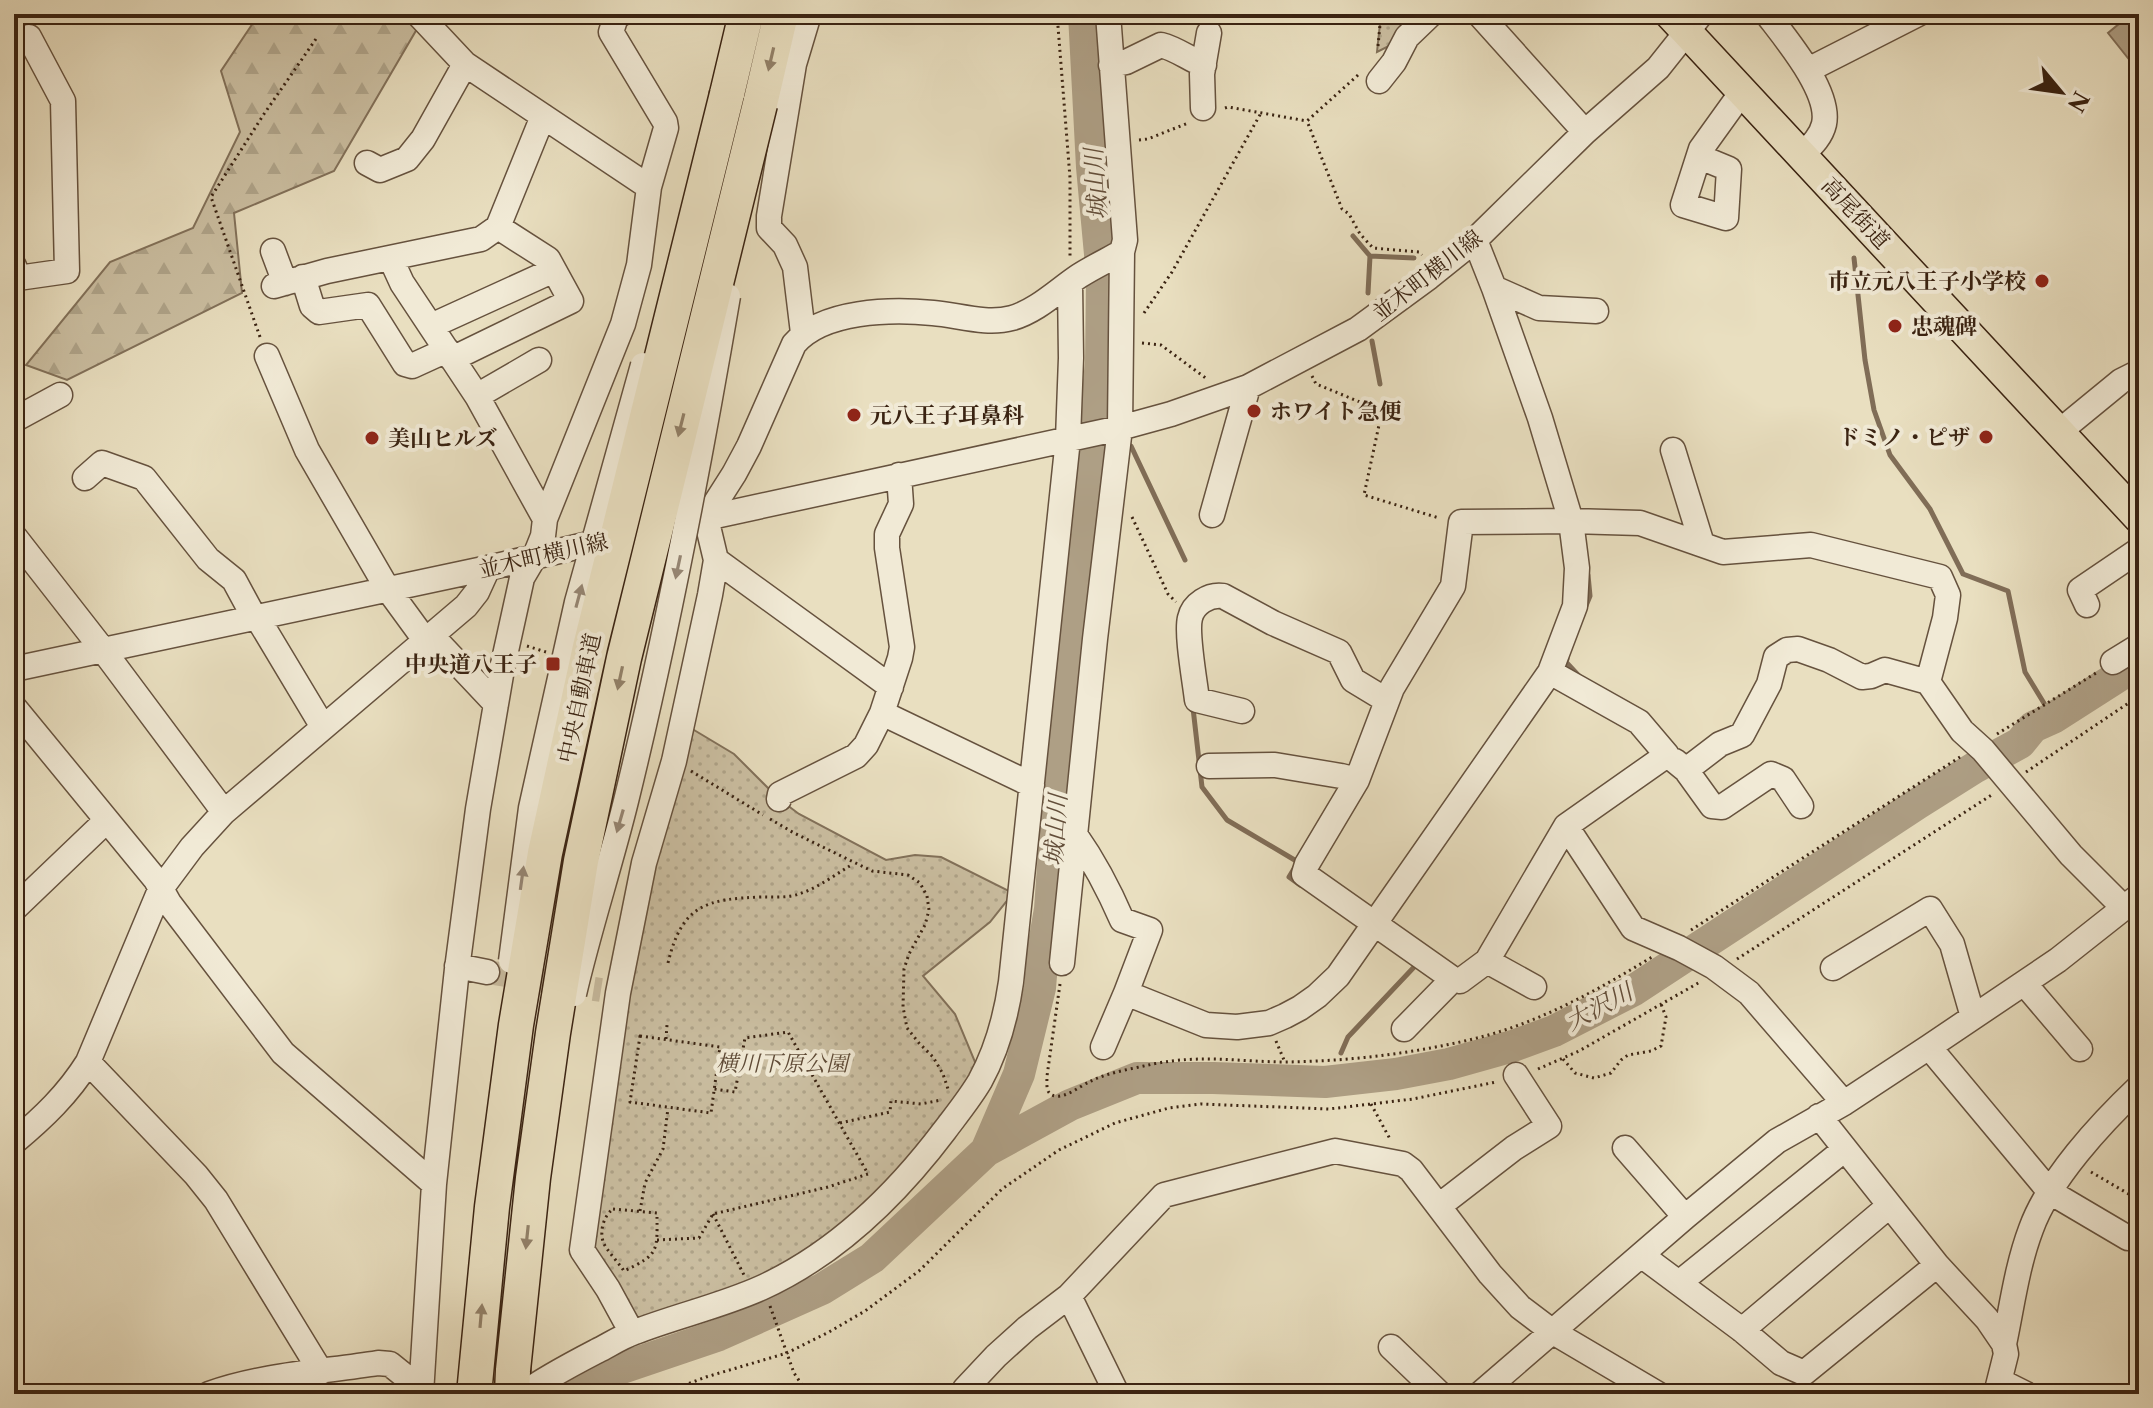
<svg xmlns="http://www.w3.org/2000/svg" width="2153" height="1408" viewBox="0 0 2153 1408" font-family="'Libre Caslon Text','Noto Serif JP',serif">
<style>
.forest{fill:url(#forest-firs);stroke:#82715a;stroke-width:2}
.park{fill:url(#park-dots);stroke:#82715a;stroke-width:2}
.water{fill:#ae9f85;stroke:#806d57;stroke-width:2}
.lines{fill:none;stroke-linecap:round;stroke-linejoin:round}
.stream{stroke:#806d57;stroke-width:5}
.river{stroke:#ae9f85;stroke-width:32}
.minor-tunnel{stroke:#c6b99d;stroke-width:24;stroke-dasharray:24 12;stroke-linecap:butt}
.minor-casing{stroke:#66523e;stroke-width:27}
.major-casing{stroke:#3a2312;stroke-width:33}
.highway-casing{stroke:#3a2312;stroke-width:37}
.path{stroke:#3a2312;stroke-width:3;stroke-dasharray:2 4;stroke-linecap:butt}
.minor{stroke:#f1ead6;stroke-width:24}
.major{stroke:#e9dfc0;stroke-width:30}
.highway{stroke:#e9dfc0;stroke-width:34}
.minor-bridge-casing{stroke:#66523e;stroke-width:27;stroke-linecap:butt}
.highway-bridge-casing{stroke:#3a2312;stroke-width:37;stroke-linecap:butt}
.minor-bridge{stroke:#f1ead6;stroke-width:24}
.highway-bridge{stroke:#e9dfc0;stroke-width:34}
.oneway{fill:#928169}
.oneway2{fill:#968674}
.poi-dot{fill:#8f2418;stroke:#f1ead6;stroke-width:3}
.labels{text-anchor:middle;stroke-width:8;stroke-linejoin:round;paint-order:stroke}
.street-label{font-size:22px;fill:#3a2312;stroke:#f1ead6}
.poi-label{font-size:22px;font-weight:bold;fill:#3a2312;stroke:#f1ead6;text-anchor:start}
.park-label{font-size:22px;font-style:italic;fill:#5e4a36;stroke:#f1ead6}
.water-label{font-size:24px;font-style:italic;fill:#634e3a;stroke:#f1ead6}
</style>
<defs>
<pattern id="forest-firs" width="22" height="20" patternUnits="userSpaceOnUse" patternTransform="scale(2)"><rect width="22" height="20" fill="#cbbfa2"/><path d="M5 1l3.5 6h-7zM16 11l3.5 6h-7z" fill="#afa48a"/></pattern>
<pattern id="park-dots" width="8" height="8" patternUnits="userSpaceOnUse" patternTransform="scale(2)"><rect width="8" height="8" fill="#cbbfa2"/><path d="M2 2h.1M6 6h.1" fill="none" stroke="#afa48a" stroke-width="1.8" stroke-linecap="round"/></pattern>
</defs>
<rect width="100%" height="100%" fill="#e9dfc0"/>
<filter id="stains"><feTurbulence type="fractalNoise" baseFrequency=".0025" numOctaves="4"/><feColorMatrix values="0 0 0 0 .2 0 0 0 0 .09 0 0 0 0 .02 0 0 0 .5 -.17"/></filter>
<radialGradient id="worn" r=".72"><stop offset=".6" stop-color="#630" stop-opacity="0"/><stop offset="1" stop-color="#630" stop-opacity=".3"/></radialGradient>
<path class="forest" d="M259,14H414L421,22L334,171L234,213L242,293L67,380L26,365L110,262L193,228L240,132L221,71Z"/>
<path class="park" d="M1381,14H1406L1418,27L1407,37L1377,52Z
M689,727L734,754L779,799L799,814L886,860L915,855L941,857L1013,893L990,922L923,976L955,1014L978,1069L890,1188L778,1271L635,1323L590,1247L627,996L651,880Z"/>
<path class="water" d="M2131,14H2139V72L2108,33Z"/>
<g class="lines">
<path class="stream" d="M714,14L725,20
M1353,236L1370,256
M1854,258L1865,360L1874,410L1890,455L1930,509L1963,574L2008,591L2025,672L2053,718
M1368,293L1370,256L1414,258
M1372,341L1380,384
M1131,446L1185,560
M1585,608L1590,596L1588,575
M1567,659L1566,662L1579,676
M1193,708L1202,787L1227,820L1298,862L1289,877L1300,885
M1341,1053L1348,1037L1416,965L1413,963
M1332,1081L1336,1069"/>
<path class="river" d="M986,1151L1070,1105L1137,1078H1213L1325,1082L1396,1074L1449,1064L1513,1046L1554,1031L1634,990L1917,804L1974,768L2020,743L2033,727L2053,718L2139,663
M572,1394L598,1376L719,1335L822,1289L872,1258L986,1151L1019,1074L1040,988L1043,950L1050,909L1066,679L1082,521L1101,364L1102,276L1092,167L1084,14"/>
<path class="minor-tunnel" d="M487,972L601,990"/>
<g class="minor-casing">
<path id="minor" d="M418,14L465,64L649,187
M1479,14L1585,132
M1767,14C1786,39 1831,92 1824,124C1821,137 1811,146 1802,155
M14,45L29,37L63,101L67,271L18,278L14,266
M1111,65L1126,62L1161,45C1177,49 1189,59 1204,65
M1808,70L1918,14
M1379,81L1394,62L1407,37L1431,14
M1203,108L1202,74L1209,33
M1700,157L1729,169L1726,218L1683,205L1701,149L1742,92
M367,163L380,170L407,159L423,139L465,64
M273,251L285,283
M391,259L402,283L477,396L545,519
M303,277L312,306L319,312L368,305L405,364L412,366L447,350
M274,286L327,271L481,239L498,227L543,116
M1494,288L1539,308L1596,311
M431,326L554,270
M803,333L795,267L785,245L769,228V216L794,64L809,14
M267,356L307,450L387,588L425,640
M452,359L571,301L548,259L498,227
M477,396L539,360
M14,420L60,395
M2060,431L2121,381L2139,372
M1673,450L1702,544
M85,478L102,463L144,478L208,559L234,580L254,617
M1212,515L1248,387
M669,526L1120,428L1171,414L1248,387L1358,329L1429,277L1475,240L1585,132L1658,68L1701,14
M14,536L103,650L224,812
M716,560L891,687
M2087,605L2080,590L2139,550
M257,617L323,727
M431,635L496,704
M2113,662L2139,646
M14,669L488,568L610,539
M1550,672L1639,722L1667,755L1566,826L1487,961L1460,981L1453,979L1304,874L1307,864L1357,780L1392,688L1453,586L1461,522L1571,521L1640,523L1723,552L1811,545L1940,577L1948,595L1945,618L1928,682L1885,670L1871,676L1862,677L1829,660L1798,649L1787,650L1776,657L1769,684L1742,735L1720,744L1686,770
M1928,682L1962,731L1983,750L2071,855L2123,907
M14,707L156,880L169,903L283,1053L434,1184
M1242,711L1197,700C1195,682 1186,633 1190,618C1193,604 1209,594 1223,596L1273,623L1339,652L1353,680L1386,700
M882,713L1032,785
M1675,761L1686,770L1712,806L1722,807L1771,774L1783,779L1801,806
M1209,766L1275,765L1341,776L1357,780
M779,799L780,794L856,756L866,745L882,713L900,658L902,647L887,548V534L901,504L899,475
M1566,826L1633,928L1679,948L1714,967L1749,993L1844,1103
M1076,836C1095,863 1109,890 1122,920L1150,930L1126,993L1206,1025L1237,1027L1269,1023L1285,1016L1300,1008L1317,996L1338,976L1550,672L1575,606L1577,568L1571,521L1540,418L1494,288L1475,240
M14,909L106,821
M1487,961L1534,987
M1062,963L1095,639L1120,428L1122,252
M457,966L487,972
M1833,968L1930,909L1952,944L1973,1017
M2024,983L2080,1049
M1404,1029L1453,979
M1103,1047L1126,993
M1929,1047L2050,1192L2128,1238
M88,1062L196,1175L216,1200L321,1372
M1819,1116L1937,1265L1987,1319L2004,1344L2006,1354L1996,1394
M14,1142C43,1118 68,1094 88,1062L160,890L192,847L224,812L466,606L477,592L488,568
M1625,1148L1685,1217
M1439,1206L1514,1148L1549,1126L1516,1075
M1641,1255L1742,1330L1781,1363L1804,1373L1937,1265
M1679,1283L1845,1149
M1069,1296L1117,1394
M1742,1330L1889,1206
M632,1333L608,1289L582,1250L618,993L644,863L674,761L710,595L716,560L706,518L734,474L749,446L794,344C823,310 891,309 933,313C958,315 986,325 1012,318C1037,311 1058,290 1079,276C1093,267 1108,260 1122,252L1125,240L1108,14
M2004,1344C2012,1306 2017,1266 2031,1229C2049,1179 2101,1123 2139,1087
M1391,1347L1440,1394
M2000,1381L2026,1394
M209,1394C262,1375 321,1372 378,1363L390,1364L421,1389
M421,1394L434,1184L457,969L478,809L502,669L522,578L535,556L543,536L545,519L623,324L639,265L649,187L666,128L665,122L611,32L616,17L621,14
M523,1394C545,1378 572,1364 597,1351C609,1345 621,1337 635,1332C676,1316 721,1306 761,1288C836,1254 896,1195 945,1130C957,1114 970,1098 980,1081C997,1050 1006,1017 1011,982L1068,439L1071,358L1070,283
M963,1394L965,1389L996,1356L1027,1328L1069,1296L1164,1195L1335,1151L1403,1164L1411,1170L1490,1274L1520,1307L1553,1332L1658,1394
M1480,1394L1685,1217L1777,1141L1844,1103L1929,1047L2058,960L2139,896"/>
</g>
<g class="major-casing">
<path id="major" d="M1670,14L2139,518"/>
</g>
<g class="highway-casing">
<path id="highway" d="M727,94L746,14
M760,104L781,14
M512,1394L513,1370"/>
</g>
<path class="path" d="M1057,14L1070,178V258
M1378,46L1381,14
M1358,75L1307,121L1342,209L1349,214L1360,234L1373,248L1419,252L1422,255
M1225,108L1228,107L1307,121
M1139,140L1148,139L1188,123
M1144,313L1172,272L1261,113
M260,337L211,197L264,114L318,36
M1142,343L1161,345L1207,379
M1312,376L1316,384L1382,411L1364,495L1439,518
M1132,517L1168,594L1176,602
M527,646L546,652
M1997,734L2096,673
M691,771L763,815
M2026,772L2139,696
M770,819L794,833L872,871L908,875L920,883L927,896L929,910L925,925L909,954L904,969L903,1007L907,1028L919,1043L933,1057L943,1074L948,1089
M1691,930L1960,757
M1737,959L1993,794
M668,963C682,904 707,899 762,897C774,897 788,898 799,894C818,888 836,874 853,864
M1060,984L1047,1076C1047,1084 1045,1094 1055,1096C1066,1098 1080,1086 1089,1082C1108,1072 1132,1069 1153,1064C1203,1054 1239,1062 1287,1062C1352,1061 1418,1053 1481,1037C1542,1021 1598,990 1652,957
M640,1036L720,1047L711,1113L630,1102Z
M666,1039L667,1025
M1276,1041L1284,1060
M1563,1059L1575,1073L1594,1078L1611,1073L1621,1060L1628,1055L1651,1051L1661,1046L1666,1017L1661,1004
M1538,1069L1579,1051L1700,982
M1371,1104L1390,1139
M840,1123L890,1112L891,1101L921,1104L941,1100
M2091,1172L2139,1200
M613,1209L657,1213C657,1251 660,1254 624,1271C618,1262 609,1253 604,1244C599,1233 603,1216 613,1209Z
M640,1211L645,1183L663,1149L668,1108
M713,1214L744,1275
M657,1240L699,1238L713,1214L828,1187L868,1174L788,1032L745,1038L735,1092L714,1089
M770,1306L794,1373L808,1394
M661,1394L706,1377L787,1353L829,1332L865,1311L919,1271L1002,1189L1059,1150L1115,1123L1169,1108L1201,1104L1329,1109L1413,1099L1496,1082"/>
<use href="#minor" class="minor"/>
<use href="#major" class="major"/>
<use href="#highway" class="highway"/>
<g class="minor-bridge-casing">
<path id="minor-bridge" d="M511,961L531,808L577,602L643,365
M574,994C589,929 610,866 626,801C667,634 699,466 728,296"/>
</g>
<g class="highway-bridge-casing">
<path id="highway-bridge" d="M513,1370L533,1178L553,1033L581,861L624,658L760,104
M474,1394L492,1207L516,1025L545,853L590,647L727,94"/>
</g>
<use href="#minor-bridge" class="minor-bridge"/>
<use href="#highway-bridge" class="highway-bridge"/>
</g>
<defs><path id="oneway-solid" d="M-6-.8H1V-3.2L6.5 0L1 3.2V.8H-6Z" transform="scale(2)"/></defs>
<g class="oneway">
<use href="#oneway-solid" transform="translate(771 59) rotate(103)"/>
<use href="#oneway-solid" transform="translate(681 425) rotate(104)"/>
<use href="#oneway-solid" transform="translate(620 678) rotate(102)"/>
<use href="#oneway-solid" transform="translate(527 1237) rotate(96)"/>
<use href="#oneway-solid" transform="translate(481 1316) rotate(-85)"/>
</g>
<g class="oneway2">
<use href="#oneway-solid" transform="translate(678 567) rotate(102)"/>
<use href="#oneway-solid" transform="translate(579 596) rotate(-75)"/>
<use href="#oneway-solid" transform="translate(620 821) rotate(106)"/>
<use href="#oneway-solid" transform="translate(522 878) rotate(-82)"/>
</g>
<g class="poi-dot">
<circle cx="2042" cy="281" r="8"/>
<circle cx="1895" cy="326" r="8"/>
<circle cx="1254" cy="411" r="8"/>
<circle cx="854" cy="415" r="8"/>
<circle cx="1986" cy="437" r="8"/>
<circle cx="372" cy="438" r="8"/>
<rect x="545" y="656" width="16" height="16" rx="4"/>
</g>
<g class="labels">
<g class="street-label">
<text transform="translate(1856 213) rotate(47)" y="8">高尾街道</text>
<text transform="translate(1427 275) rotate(-38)" y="8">並木町横川線</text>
<text transform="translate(543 555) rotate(-13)" y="8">並木町横川線</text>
<text transform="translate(579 698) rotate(-78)" y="8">中央自動車道</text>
</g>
<g class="poi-label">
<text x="2026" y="289" text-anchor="end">市立元八王子小学校</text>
<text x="1911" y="334">忠魂碑</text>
<text x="1270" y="419">ホワイト急便</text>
<text x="870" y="423">元八王子耳鼻科</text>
<text x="1970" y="445" text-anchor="end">ドミノ・ピザ</text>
<text x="388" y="446">美山ヒルズ</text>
<text x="537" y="672" text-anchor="end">中央道八王子</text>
</g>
<g class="park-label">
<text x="782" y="1071">横川下原公園</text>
</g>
<g class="water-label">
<text transform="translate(1096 184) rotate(-94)" y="8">城山川</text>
<text transform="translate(1056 830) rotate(-86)" y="8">城山川</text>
<text transform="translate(1599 1007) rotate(-28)" y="8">大沢川</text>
</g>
</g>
<rect width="2153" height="1408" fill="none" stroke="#e9dfc0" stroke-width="48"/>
<rect x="16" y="16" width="2121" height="1376" fill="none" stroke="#3a2312" stroke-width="4"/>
<rect x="24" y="24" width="2105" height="1360" fill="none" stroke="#3a2312" stroke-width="2"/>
<g transform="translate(2061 92) rotate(119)" stroke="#f1ead6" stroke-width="6" paint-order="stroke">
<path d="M0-6L14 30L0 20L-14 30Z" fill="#3a2312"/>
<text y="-12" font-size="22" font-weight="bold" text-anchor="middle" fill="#3a2312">N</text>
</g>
<rect width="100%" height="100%" filter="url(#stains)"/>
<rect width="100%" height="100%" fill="url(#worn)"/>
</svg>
